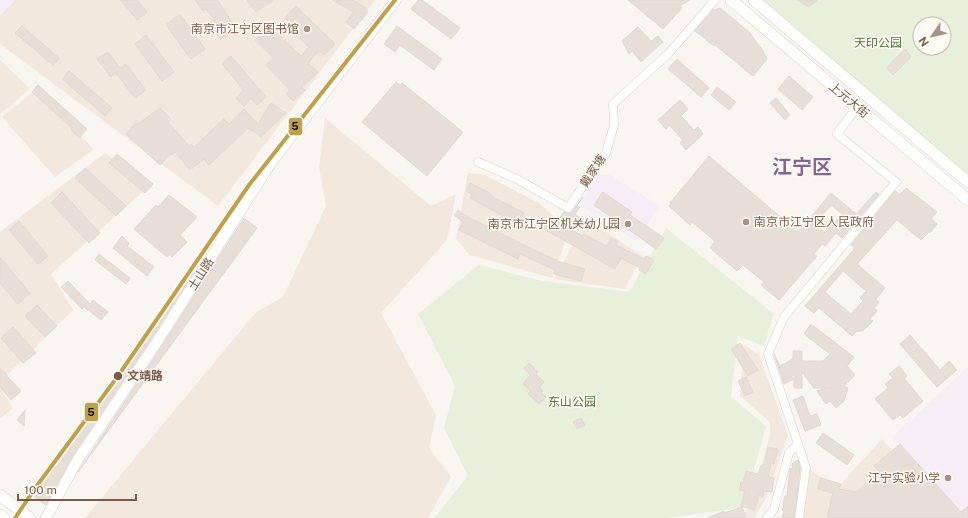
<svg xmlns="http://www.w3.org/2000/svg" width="968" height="518" viewBox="0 0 968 518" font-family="'Public Sans','Noto Sans SC',sans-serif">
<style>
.residential{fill:#f2e8de}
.education{fill:#f6eef6}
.green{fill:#e7f0db;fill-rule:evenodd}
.building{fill:#e6ded7;stroke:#e2d8d2;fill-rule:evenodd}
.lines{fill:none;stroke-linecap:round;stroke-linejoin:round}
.minor-casing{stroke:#d7d1cb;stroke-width:9}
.tertiary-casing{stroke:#d7d1cb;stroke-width:11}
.secondary-casing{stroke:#d9d2cb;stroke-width:12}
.minor{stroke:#fefefd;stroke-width:8}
.tertiary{stroke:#fefefd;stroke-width:10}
.secondary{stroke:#fefefd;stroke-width:11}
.metro-1-casing{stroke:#fffaf3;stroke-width:7}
.metro-1{stroke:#bca14f;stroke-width:4}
.poi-dot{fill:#a69286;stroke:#fffaf3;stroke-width:1.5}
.stop-dot{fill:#7a5c4d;stroke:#fffaf3;stroke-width:1.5}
.labels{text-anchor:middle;stroke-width:3;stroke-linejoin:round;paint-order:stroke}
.poi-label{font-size:12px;fill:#7a5c4d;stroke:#fffaf3;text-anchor:end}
.park-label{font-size:12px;fill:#537a41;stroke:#fffaf3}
.street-label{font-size:12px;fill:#7a5c4d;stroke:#fffaf3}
.stop-label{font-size:12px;font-weight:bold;fill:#7a5c4d;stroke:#fffaf3;text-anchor:start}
.town-label{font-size:20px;font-weight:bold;fill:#846695;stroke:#fffaf3}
.line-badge{stroke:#fffaf3;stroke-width:1.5}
.pale-badge-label{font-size:11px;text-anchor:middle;font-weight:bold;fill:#111}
</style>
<rect width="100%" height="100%" fill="#f9f5f0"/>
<path class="residential" d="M15,0H375L218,206L0,44V15Z
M0,60L30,89L0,114Z
M33,92L94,149L55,177L2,117Z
M325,118L431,206L456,194L447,240L381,313L436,415L429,448L451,477L428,518H85L256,312L283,297L326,206L319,167Z
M105,153L147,188L51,274L73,310L0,382V232Z
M468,173L485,175L539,203L569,231L552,278L470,255L456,239Z
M587,219L642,256L625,289L554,279Z
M744,345L759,355L788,435L766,498L754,518H736L751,507L770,434V422L740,396Z
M0,388L13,408L0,419Z
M882,439L954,518H780L784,514L795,460L837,488Z"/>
<path class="education" d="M0,0H15L0,15Z
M598,174L610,175L660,206L636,241L579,205Z
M968,367V518H965L892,437Z"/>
<path class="green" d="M763,0H968V174ZM920,24H944V48H920Z
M666,228L774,314L764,346L738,336L731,397L766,426L744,507L668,518H436L435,517L468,476L444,428L455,386L418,314L479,265L542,281L629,292Z"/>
<path class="building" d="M121,0H137L147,12L137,20Z
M195,0H217L237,29L226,37L225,36L220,39L209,23L214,19L206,9L203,11Z
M247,0H273L256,12Z
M332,0H353L366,8L368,12L354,29L346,22L354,12Z
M418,0H422L460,28L451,39L411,9Z
M628,0H690L680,6L682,8L663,29Z
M797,0H818L809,7Z
M296,6L335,44L324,55L319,51L308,63L318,72L302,87L305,90L293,101L286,94L290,90L266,65L274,58L255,40L269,26L301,56L309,47L297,36L300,32L285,18Z
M720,8L749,32L763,51L767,59L753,76L715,45L714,46L695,31L712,11Z
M180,14L205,49L191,59L166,25Z
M22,26L59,58L53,65L15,33Z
M397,26L442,59L434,70L400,45L395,52L384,44Z
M638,27L651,41L658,36L663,42L641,62L632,51L629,54L622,41Z
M146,35L174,72L162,81L135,44Z
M905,49L911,57L893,75L886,68Z
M108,52L120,68L126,64L146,90L135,98L116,73L111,77L97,59Z
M231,56L266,97L257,105L251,98L244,106L236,98L244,90L222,64Z
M677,59L709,88L701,97L668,69Z
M69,71L112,108L105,116L62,79Z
M789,76L813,97L802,110L778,89Z
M396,82L400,85L402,83L463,132L427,176L362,122Z
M38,85L87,129L79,138L71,130L72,128L32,92Z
M717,87L736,102L729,110L711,95Z
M776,98L790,115L785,120L770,103Z
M680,100L688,109L681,116L694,130L698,127L703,134L686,150L680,143L683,140L669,125L666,129L658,120Z
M271,103L286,113L261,137L248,128L209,165L204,159L190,170L175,152L171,155L170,154L160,165L126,134L136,123L138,124L160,108L171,119L168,122L189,146L191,144L194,147L224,119L229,124L244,109L258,124Z
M117,154L153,184L145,193L109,163Z
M709,156L798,232L831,193L856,214L876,192L879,194L842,238L836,233L825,246L822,244L814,254L817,256L779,300L761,285L764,282L743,265L737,271L710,248L715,241L692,222L690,225L669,206L671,204L670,203ZM831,205L842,214L825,233L815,224Z
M85,168L126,206L116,216L75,178Z
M470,183L491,194V196L524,213L518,224L470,198L472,194L466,191Z
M906,188L937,212L931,219L937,224L930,233L929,232L921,240L897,220L857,264L885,288L876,299L879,302L874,308L877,311L870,319L873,321L864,330L856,332L852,336L819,308L814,313L805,306L855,248L851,245L895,191L900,195ZM843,271L866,291L860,298L863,301L851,314L825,292Z
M62,192L100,233L89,243L51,203Z
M603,192L632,212L630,215L664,238L656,249L594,205Z
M169,195L197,217L180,235L187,242L172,257L169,254L167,257L134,229L156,205L158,207Z
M583,197L577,206L580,207L575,214L579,217L571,229L582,236L583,234L607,246L611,238L618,241L616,245L644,259L646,256L654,260L646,274L639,270L640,268L621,258L615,269L544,229L551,217L557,221L564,212L568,213H571Z
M231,209L233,211L150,341L72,457L46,505L32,495V491L40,480H44Z
M458,210L466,216L534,250L557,260V261L585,269L581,281L554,274L555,270L520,254L518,259L459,230L463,222L454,215Z
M244,218L257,228L78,472L160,349Z
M19,221L48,256L38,264L9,230Z
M122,236L129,243L127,246L154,267L147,276L113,248Z
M99,254L130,278L126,284L95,260Z
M0,257L30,293L18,304L0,283Z
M68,281L90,304L93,300L108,312L101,320L84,307L82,309L61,287Z
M37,305L57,326L45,337L25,316Z
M811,324L854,357L847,366L855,375L844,386L848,388L844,401L836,408L830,401L826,404L817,391L827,388H814L802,372V388H794V379L784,384L774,354L780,366L793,359V351H802V361H823L830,354L804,334Z
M13,327L36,353L23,363L1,338Z
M910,335L940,370L949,361L957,370L937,387L900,344Z
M740,343L758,370L748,376L731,349Z
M529,363L538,372L536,374L544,382L539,388L543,391L541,393L546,397L539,404L528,394L530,391L523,384L530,375L524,368Z
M899,366L907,376L904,378L923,401L903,418L900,415L893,420L875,399L888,388L885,384L893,378L889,374Z
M0,368L21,391L11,400L0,387Z
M746,377L753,392L745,396L738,381Z
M803,396L810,416L817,414L821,425L805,431L793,400Z
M25,410L24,426L17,420Z
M581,418L585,425L577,429L573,422Z
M823,433L854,455L847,465L816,443Z
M900,444L961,512L968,506V518H827L833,493L818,489L821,478L841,484L839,489L856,492L880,472L874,466Z
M768,447L778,449L774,464L771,463L768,477L774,478L772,492L764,491L763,497L759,495L755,510L741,506L745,491L739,490L741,482L743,483L746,471L758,474L761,465H764Z
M798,460L800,469L794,518H782L784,511L782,510L784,505L783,504L785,496H787L790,469L793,468L792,464Z
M742,507L746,518H707L724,511V513Z"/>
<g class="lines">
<g class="minor-casing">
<path id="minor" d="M478,162L517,179L568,208L606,153L614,125L613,104L669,53L715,0
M767,518L774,509L789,453L798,444
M799,518L806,468L768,354L784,317L896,182L837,134L857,107"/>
</g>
<g class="tertiary-casing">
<path id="tertiary" d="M46,518L77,461L155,345L271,163L396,0"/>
</g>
<g class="secondary-casing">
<path id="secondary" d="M731,0L968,200
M754,0L968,182
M0,495L30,518
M0,515L4,518"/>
</g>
<use href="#minor" class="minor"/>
<use href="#tertiary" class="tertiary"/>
<use href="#secondary" class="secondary"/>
<g class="metro-1-casing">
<path id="metro-1" d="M15,518L36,487L118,376L249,185L395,0"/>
</g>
<use href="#metro-1" class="metro-1"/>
</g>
<g class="poi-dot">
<circle cx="307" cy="29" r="4"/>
<circle cx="746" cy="222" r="4"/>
<circle cx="628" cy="224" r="4"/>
<circle cx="948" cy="478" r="4"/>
</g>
<circle class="stop-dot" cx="118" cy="376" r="5"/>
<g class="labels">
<g class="poi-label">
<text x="299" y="33">南京市江宁区图书馆</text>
<text x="754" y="226" text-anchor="start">南京市江宁区人民政府</text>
<text x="620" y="228">南京市江宁区机关幼儿园</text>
<text x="940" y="482">江宁实验小学</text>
</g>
<g class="park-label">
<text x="878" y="47">天印公园</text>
<text x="572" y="406">东山公园</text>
</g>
<g class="street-label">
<text transform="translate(849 100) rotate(40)" y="4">上元大街</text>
<text transform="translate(593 171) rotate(-57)" y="4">戴家塘</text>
<text transform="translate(201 274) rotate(-57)" y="4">土山路</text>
</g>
<g class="stop-label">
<text x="127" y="380">文靖路</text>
</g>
<g class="town-label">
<text x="802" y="174">江宁区</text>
</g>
</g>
<g class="line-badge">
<rect x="288" y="117" width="15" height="19" rx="4" fill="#bca14f"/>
<rect x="84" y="402" width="15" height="20" rx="4" fill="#bca14f"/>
</g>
<g class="pale-badge-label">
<text x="295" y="130">5</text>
<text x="91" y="416">5</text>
</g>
<g transform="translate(932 36) rotate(236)"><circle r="19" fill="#fffaf3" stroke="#cabbb1"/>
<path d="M0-3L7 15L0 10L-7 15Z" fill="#a69286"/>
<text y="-6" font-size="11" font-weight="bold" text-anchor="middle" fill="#7a5c4d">N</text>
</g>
<path d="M18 494v6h118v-6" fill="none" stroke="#7a5c4d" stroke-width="2"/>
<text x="24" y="494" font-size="12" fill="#7a5c4d" stroke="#fffaf3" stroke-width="3" paint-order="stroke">100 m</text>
</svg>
